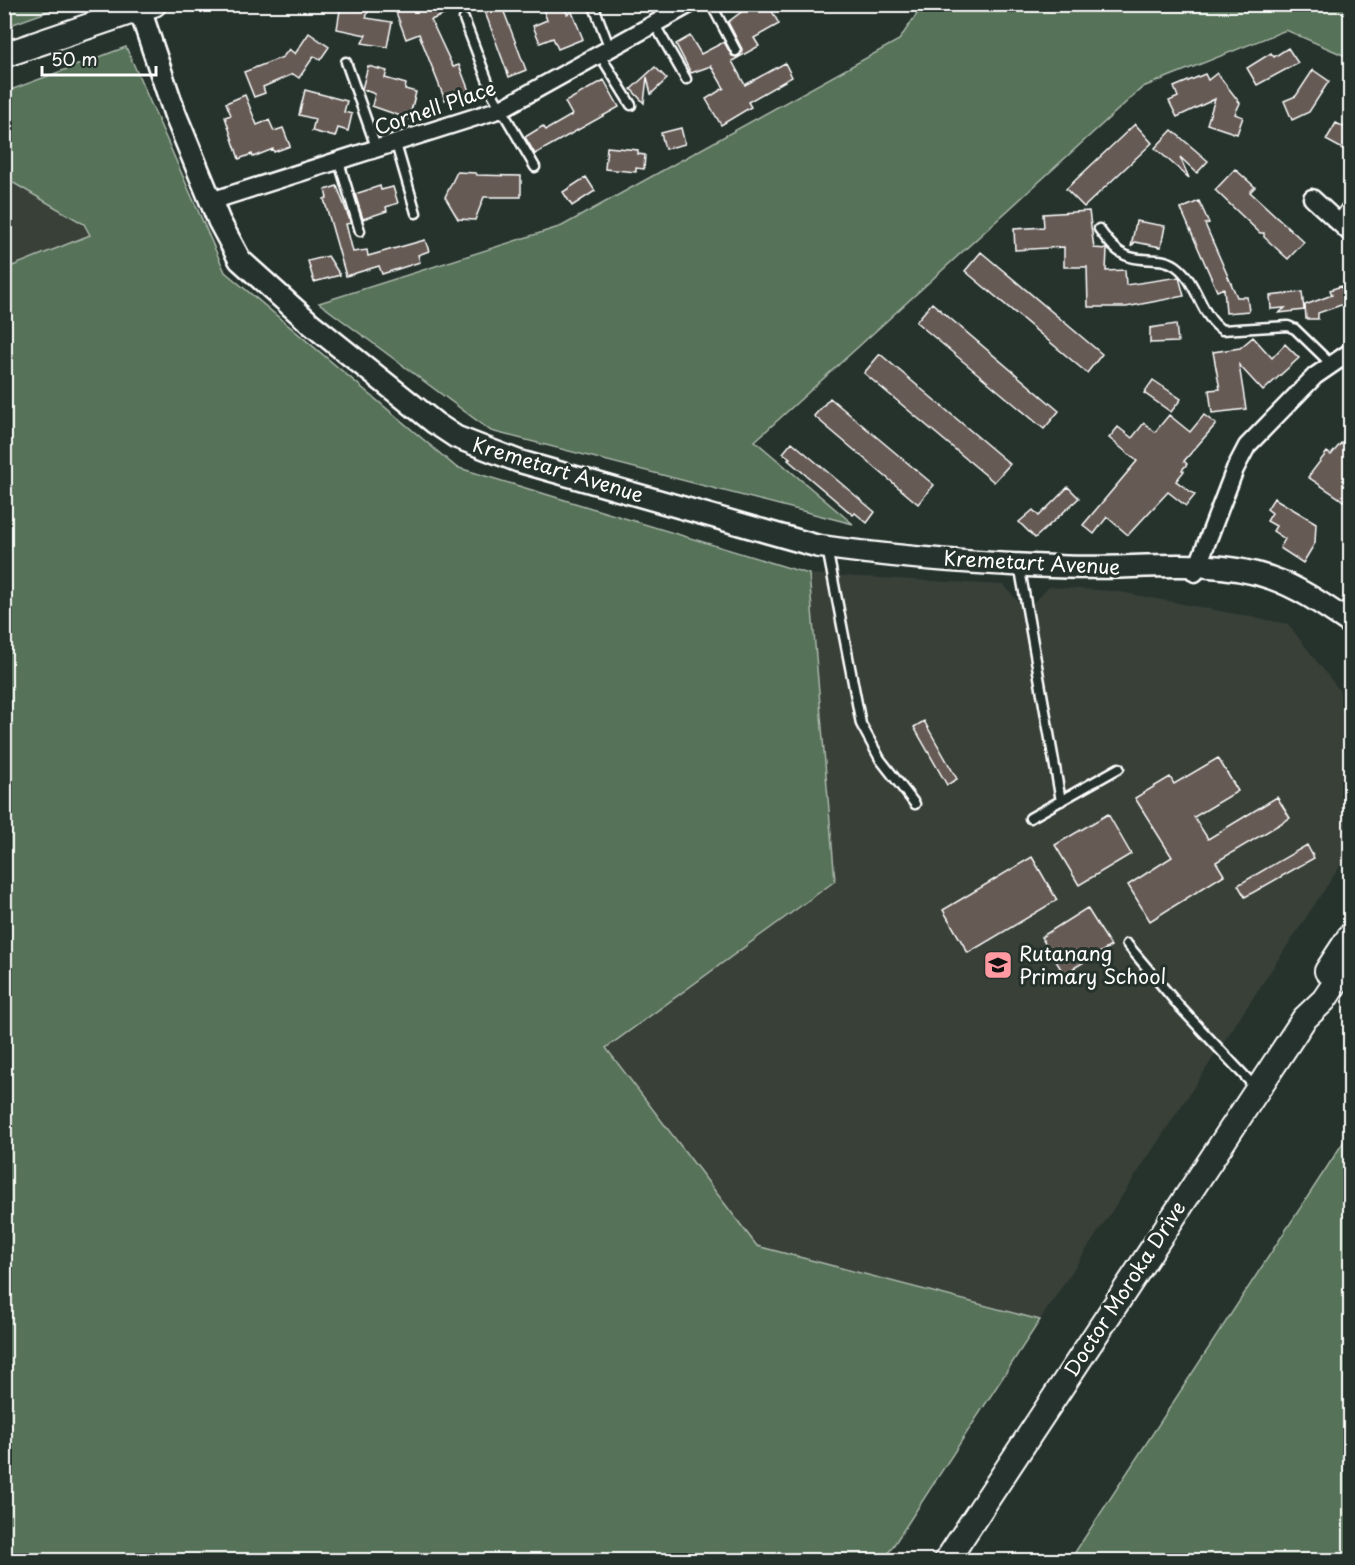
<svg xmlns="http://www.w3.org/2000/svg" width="1355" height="1565" viewBox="0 0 1355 1565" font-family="'Playpen Sans',sans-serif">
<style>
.built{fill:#393f39}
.green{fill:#577258;stroke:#abb8ac;stroke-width:1.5}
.building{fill:#665a55;stroke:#fff;stroke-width:1.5}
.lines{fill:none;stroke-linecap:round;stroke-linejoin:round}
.service-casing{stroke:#fff;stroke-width:13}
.minor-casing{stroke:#fff;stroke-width:21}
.tertiary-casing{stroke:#fff;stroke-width:26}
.secondary-casing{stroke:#fff;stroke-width:28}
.service{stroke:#26332d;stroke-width:8}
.minor{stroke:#26332d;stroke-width:16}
.tertiary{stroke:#26332d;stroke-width:21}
.secondary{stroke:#26332d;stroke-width:24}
.labels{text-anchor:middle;stroke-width:6;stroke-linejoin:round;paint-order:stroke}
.street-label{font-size:20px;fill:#fff;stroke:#26332d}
.poi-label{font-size:20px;fill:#fff;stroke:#26332d;text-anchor:start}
</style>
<rect width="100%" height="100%" fill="#26332d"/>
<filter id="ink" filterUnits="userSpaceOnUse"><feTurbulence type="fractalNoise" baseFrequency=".0167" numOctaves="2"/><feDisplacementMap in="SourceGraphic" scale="12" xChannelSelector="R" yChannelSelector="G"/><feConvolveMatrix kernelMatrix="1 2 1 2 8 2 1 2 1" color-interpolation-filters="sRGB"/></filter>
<g filter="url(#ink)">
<path class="built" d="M5,178L84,224L91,235L5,269Z
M809,574L1004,585L1019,603H1033L1049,587L1115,591L1288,624L1350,704V851L1040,1320L757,1246L606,1048L835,881Z"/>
<path class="green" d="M5,4H66V5L5,27Z
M923,5H1350V58L1286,30L1143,87L755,441L853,524L491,431L319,303L562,226L899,40Z
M126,47L225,272L456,467L809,574L835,881L606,1048L757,1246L1040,1320L884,1560H5V269L90,235L84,224L5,178V92Z
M1350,1132V1560H1070Z"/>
<path class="building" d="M341,4H357L356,9L368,11L366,18L392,22L387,47L362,43L366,35L337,29Z
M401,4H470L431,20L453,67L459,65L469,91L445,100L419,34L406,39L394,7Z
M482,4H501L526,70L509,77Z
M541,4H564L567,14L572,12L583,39L558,49L553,38L540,43L533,26L547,20Z
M752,4H768L779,24L754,38L759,46L732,61L745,85L785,63L792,77L748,102L751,107L721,125L706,99L724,88L711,66L691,73L676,44L690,36L701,54L724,42L732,56L738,57L742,49L728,22Z
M309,33L329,47L320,60L314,56L299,78L293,74L263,87L265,93L254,97L244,72L283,57L289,49L295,54Z
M1288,48L1298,63L1257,85L1247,68L1271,53L1274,57Z
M368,66L387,71L385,78L406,84L405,89L416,92L409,119L372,106L375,94L362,89Z
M655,67L667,79L651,94L647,77L644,103L631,89Z
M1313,70L1329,81L1309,112L1292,120L1284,101L1296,96Z
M1217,73L1240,103L1235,114L1243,117L1237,134L1207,124L1215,99L1177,117L1169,101L1178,97L1174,87L1205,74L1208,80Z
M604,80L619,107L535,154L525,137L543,126L546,130L572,115L565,102Z
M305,90L347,101L344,112L352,114L348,131L338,128L335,137L312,131L315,119L299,115Z
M245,95L257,125L269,120L274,131L283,128L290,146L274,152L273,149L253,157L252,154L239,159L225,117L231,115L226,103Z
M1336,123L1350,130V153L1326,140Z
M1135,124L1152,143L1084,207L1066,189Z
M681,128L685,144L665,149L661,133Z
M1172,130L1208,161L1197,173L1180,157L1189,178L1155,148Z
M607,147L638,150V154L645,155L644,169L636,168V172L605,169Z
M1235,169L1255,187L1250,192L1304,242L1288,259L1264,237V233H1260L1215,190Z
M457,172L476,173L477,175L521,176V197H484L475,220L458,219L445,197Z
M586,177L595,191L572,206L563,192Z
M337,186L351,223L346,224L353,252L367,250L368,256L425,240L429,251L418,255L420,262L382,274L379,266L346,276L324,199L327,198L325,190Z
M380,186L381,190L393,187L398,203L386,207L387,211L363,219L355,194Z
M1199,201L1209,223L1205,224L1237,297H1247L1249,311L1226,313L1224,288L1217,291L1181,209Z
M1089,211L1094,248L1107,249L1106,271L1125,270L1126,285L1179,277L1184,296L1126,307H1088L1087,267H1064V247L1015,250L1014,229L1044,227L1043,214Z
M1136,221L1165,226L1161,247L1135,242L1131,247Z
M981,252L1102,354L1087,373L965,271Z
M328,256L340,275L314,282L308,261Z
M1341,286L1347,303L1318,313V319H1306L1305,305L1332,295L1330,290Z
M1302,292L1304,310L1279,313L1285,308L1271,309L1270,296Z
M932,303L1059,411L1044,429L916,322Z
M1176,324L1178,342L1150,343V328Z
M1253,337L1272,358L1285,344L1299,358L1263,391L1239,365L1246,409L1212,413L1209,390L1220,389L1213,352L1240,348Z
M880,354L1010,464L994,482L864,373Z
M1153,380L1181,399L1171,412L1144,393Z
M830,398L934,485L918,504L814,416Z
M1169,415L1190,432L1204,415L1216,424L1184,461L1187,464L1182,470L1184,471L1176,481L1195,495L1186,506L1168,492L1128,535L1107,517L1094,534L1083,525L1137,461L1109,438L1118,427L1132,438L1144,423L1155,432Z
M792,442L875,512L867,523L855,513L853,515L788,460L790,458L783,453Z
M1341,443L1350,451V505L1308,477L1327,452L1331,455Z
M1068,487L1079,498L1035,538L1019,522L1033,510L1039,516Z
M1274,498L1316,523L1315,543L1303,563L1280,548L1285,539L1273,531L1276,526L1267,521L1272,513L1267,509Z
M924,721L957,779L947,785L914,727Z
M1218,758L1238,791L1194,817L1208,839L1277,797L1290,818L1216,862L1224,875L1150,921L1128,885L1172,857L1135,798L1170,777L1174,784Z
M1108,814L1131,854L1079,885L1055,845Z
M1307,845L1314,858L1245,897L1238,885Z
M1032,857L1057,900L968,953L943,910Z
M1087,908L1111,946L1064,974L1041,937Z"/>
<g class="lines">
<g class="service-casing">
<path id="service" d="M593,4L610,49
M711,4L736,51
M464,19L493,95L535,167
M655,25L686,79
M600,55L631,105
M346,62L377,150
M396,144L416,213
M339,162L360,231
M1099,229C1107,240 1116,253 1130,257C1145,262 1162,256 1176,266C1198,282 1199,314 1222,330L1288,326L1295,329L1331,364
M827,548L861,724L880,759L915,804
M1019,564L1061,801
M1030,818L1119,768
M1127,944L1179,1006L1255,1087"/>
</g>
<g class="minor-casing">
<path id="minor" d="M1312,198L1350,233
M211,201L501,109L690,4
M1340,224L1350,209
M1195,573L1235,469L1247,446L1315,376L1350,352"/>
</g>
<g class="tertiary-casing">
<path id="tertiary" d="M138,4L175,114L219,221L240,260L310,323L435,423L456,437L518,461L817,546C899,558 984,564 1067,567C1133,570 1209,556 1271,578C1300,588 1325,606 1350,623"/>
</g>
<g class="secondary-casing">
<path id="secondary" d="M4,55L154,4
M1327,971L1350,936
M947,1560L1304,1019L1324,1000L1350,961"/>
</g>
<use href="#service" class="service"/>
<use href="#minor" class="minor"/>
<use href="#tertiary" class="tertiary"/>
<use href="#secondary" class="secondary"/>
</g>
</g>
<defs>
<g id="school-square" transform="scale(1.5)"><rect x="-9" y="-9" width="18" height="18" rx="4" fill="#ff9aa2" stroke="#26332d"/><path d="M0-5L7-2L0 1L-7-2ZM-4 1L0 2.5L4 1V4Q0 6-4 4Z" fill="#111"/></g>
</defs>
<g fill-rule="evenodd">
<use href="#school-square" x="998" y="965"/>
</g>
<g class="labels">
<g class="street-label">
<text transform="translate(435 108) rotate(-19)" y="7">Cornell Place</text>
<text transform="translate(558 470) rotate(17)" y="7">Kremetart Avenue</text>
<text transform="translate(1032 563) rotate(3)" y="7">Kremetart Avenue</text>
<text transform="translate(1125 1289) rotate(-57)" y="7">Doctor Moroka Drive</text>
</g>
<g class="poi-label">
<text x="1019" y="961">Rutanang<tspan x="1019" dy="23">Primary School</tspan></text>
</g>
</g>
<rect width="1355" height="1565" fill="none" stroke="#26332d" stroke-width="24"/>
<rect x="12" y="12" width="1331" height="1541" fill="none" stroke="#fff" stroke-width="2" filter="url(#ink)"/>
<path d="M42 66v9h114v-9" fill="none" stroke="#ffffff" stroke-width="3"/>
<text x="51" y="66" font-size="18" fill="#ffffff" stroke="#26332d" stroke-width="4.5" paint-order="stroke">50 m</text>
</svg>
